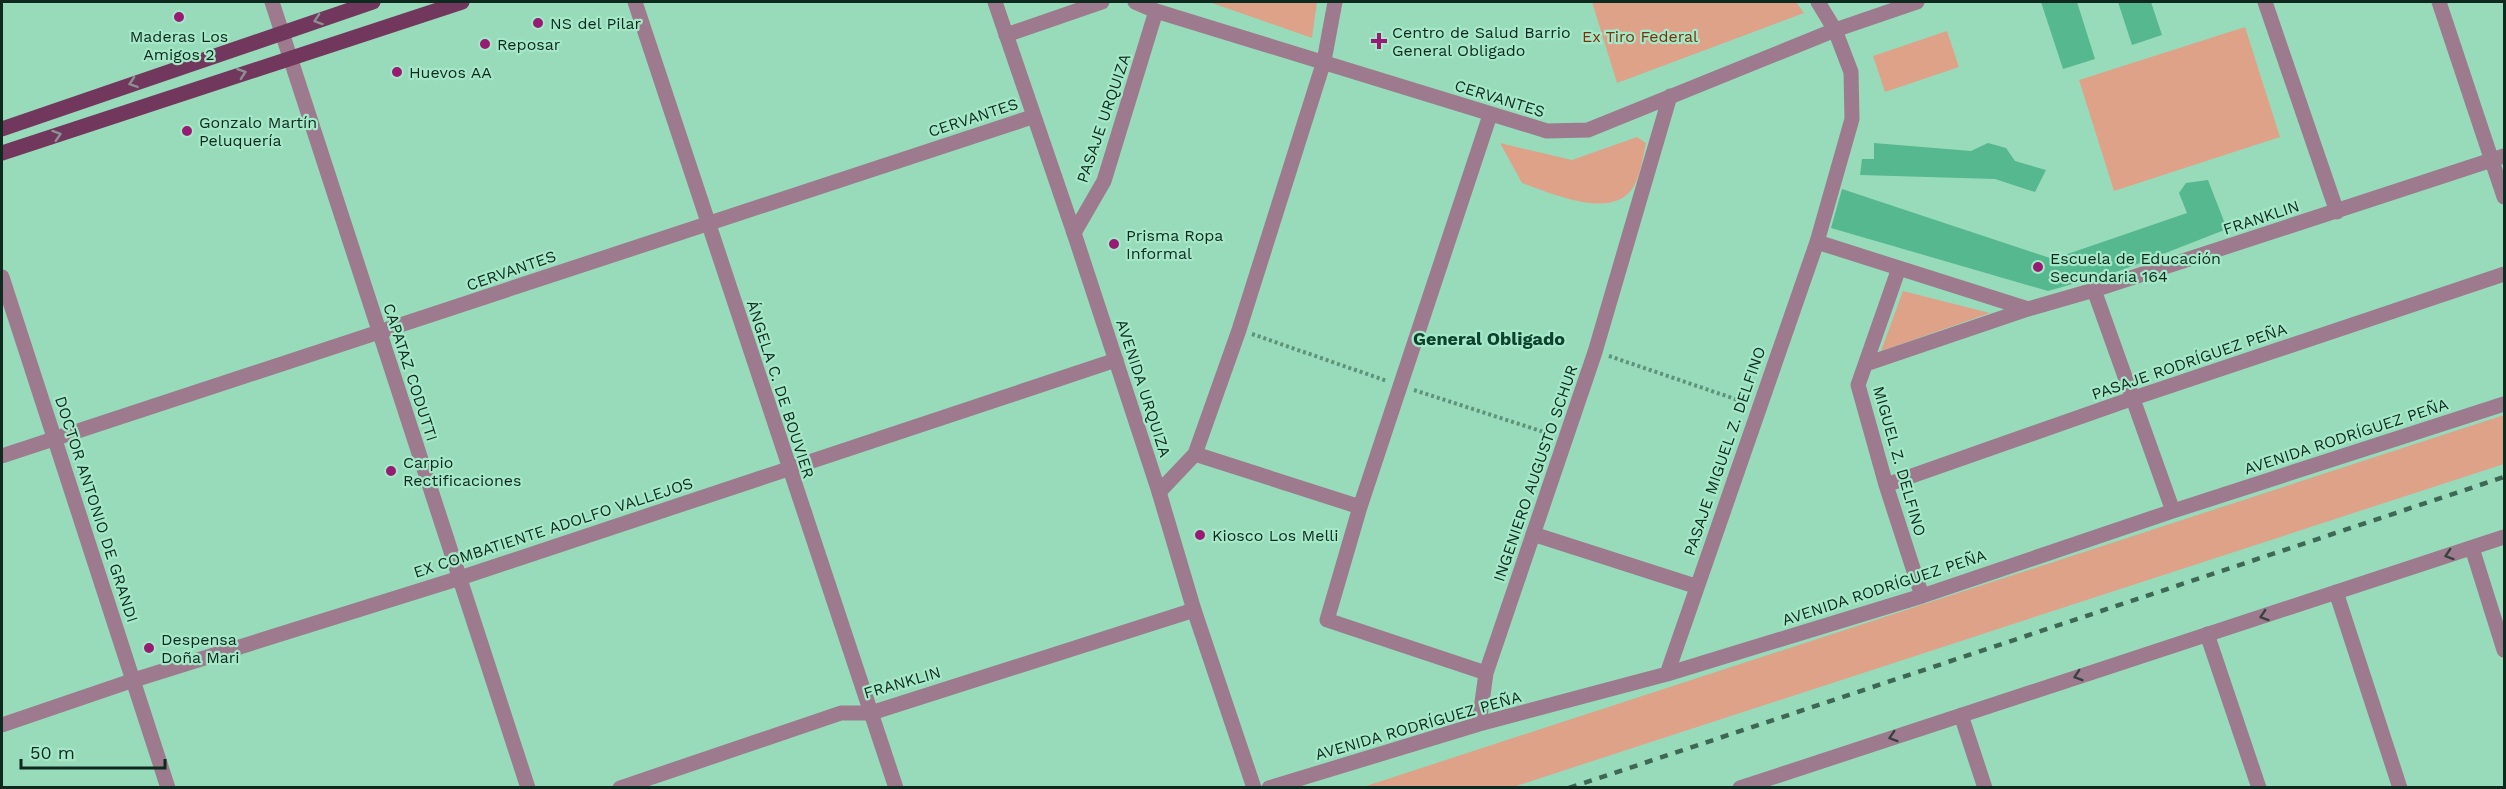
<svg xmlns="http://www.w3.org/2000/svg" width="2506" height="789" viewBox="0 0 2506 789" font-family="'Work Sans',sans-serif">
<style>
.green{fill:#dea289}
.building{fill:#55b88f}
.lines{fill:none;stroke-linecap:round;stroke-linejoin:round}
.path{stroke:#5f927a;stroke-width:4;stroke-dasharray:3 3;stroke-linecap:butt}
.minor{stroke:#9d7a8e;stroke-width:15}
.tertiary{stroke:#9d7a8e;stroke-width:15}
.primary{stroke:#72375c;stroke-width:15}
.rail{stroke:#3e6754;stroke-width:4.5;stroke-dasharray:8 8;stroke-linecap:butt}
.oneway{stroke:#8c9092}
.oneway2{stroke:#394240}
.poi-dot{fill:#981b73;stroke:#a5e8c8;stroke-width:2}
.labels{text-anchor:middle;stroke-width:4.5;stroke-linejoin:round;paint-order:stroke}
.poi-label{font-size:16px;fill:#0e2a1e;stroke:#a5e8c8;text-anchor:start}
.park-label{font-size:16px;fill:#7a3008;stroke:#a5e8c8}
.street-label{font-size:16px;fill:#0e2a1e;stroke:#a5e8c8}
.neighbourhood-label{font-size:18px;font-weight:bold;fill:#0c412d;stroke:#a5e8c8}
</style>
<rect width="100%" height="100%" fill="#98dbbb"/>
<path class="green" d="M1209,2H1317L1312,38Z
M1592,2H1796L1804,13L1617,83Z
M2245,27L2280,137L2114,191L2079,80Z
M1947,31L1959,67L1885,92L1873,56Z
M1637,137L1646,143C1643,156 1641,172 1635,184C1616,223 1551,193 1522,183L1500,143L1572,160Z
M1903,291L1990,313L1881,351Z
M2504,415V464L1513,787H1363Z"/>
<path class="building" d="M2041,2H2077L2095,59L2063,69Z
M2118,2H2151L2162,35L2132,45Z
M1874,143L1971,151L1988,143L2006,148L2015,161L2046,170L2035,192L1995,179L1860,175L1862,159H1874Z
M2208,180L2227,229L2122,270L2048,291L1831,228L1842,189L2053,259L2187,213L2179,193L2186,183Z"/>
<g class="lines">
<path class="path" d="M1252,334L1387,381
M1609,356L1744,402
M1414,390L1550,434"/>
<path class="minor" d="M272,2L528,788
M635,2L896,788
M1135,2L1156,11L1547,131L1588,130L1835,30L1917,2
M2265,2L2337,212
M2439,2L2504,197
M1006,35L1102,2
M1074,233L1104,181L1156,11
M1817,242L2028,309
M1899,268L1858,385L1886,485L1922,596
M2,277L168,788
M2094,290L2173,511
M1866,364L2028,309L2094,290L2504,156
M1195,454L1360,507
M2,456L1032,117
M1886,485L2131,399L2504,274
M1159,492L1195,454L1239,330L1324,61L1335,2
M1533,534L1695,586
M2472,548L2504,650
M2336,592L2400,788
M2207,634L2259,788
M1486,673L1327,620L1360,507L1490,115
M1667,674L1817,242L1852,119L1851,72L1835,30L1818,2
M1961,715L1985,788
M1479,724L1486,673L1595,352L1670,96
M2,725L134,680L460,578L1116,360
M620,788L841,713H871L1194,610
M1269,788L1479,724L1667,674L1922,596L2173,511L2504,404
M1740,788L2504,537"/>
<path class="tertiary" d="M995,2L1074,233L1159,492L1194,610L1254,788"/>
<path class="primary" d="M2,129L373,2
M2,153L462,2"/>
<path class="rail" d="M1569,788L2504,477"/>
</g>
<defs><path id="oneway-chevron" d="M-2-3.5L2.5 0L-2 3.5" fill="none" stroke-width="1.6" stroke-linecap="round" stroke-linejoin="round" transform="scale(1.5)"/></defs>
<g class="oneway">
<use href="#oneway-chevron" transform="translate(318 20) rotate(162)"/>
<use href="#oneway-chevron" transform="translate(242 73) rotate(-19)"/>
<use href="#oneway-chevron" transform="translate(133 83) rotate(161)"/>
<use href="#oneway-chevron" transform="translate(57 135) rotate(-18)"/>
</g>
<g class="oneway2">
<use href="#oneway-chevron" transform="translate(2449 555) rotate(162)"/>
<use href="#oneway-chevron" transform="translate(2264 616) rotate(162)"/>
<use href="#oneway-chevron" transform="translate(2078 676) rotate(162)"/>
<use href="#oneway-chevron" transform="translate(1893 737) rotate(162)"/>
</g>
<g class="poi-dot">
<circle cx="179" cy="17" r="6"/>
<circle cx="538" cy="23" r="6"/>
<path d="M1376 32h6v6h6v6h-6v6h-6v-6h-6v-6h6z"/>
<circle cx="485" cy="44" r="6"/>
<circle cx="397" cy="72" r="6"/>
<circle cx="187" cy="131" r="6"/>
<circle cx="1114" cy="244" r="6"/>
<circle cx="2038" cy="267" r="6"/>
<circle cx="391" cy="471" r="6"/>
<circle cx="1200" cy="535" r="6"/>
<circle cx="149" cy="648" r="6"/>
</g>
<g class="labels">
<g class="poi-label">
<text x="550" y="29">NS del Pilar</text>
<text x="1392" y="38">Centro de Salud Barrio<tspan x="1392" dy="18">General Obligado</tspan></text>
<text x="179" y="42" text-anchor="middle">Maderas Los<tspan x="179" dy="18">Amigos 2</tspan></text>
<text x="497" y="50">Reposar</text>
<text x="409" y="78">Huevos AA</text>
<text x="199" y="128">Gonzalo Martín<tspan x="199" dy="18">Peluquería</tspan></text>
<text x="1126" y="241">Prisma Ropa<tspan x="1126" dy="18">Informal</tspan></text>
<text x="2050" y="264">Escuela de Educación<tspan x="2050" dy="18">Secundaria 164</tspan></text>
<text x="403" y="468">Carpio<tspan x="403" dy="18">Rectificaciones</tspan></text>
<text x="1212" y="541">Kiosco Los Melli</text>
<text x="161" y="645">Despensa<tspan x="161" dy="18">Doña Mari</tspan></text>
</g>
<g class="park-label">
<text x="1640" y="42">Ex Tiro Federal</text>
</g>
<g class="street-label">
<text transform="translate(1500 98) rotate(17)" y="6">CERVANTES</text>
<text transform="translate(973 117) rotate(-18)" y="6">CERVANTES</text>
<text transform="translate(1103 118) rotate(-71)" y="6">PASAJE URQUIZA</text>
<text transform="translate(2261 217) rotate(-18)" y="6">FRANKLIN</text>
<text transform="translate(511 270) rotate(-19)" y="6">CERVANTES</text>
<text transform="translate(2189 361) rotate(-19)" y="6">PASAJE RODRÍGUEZ PEÑA</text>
<text transform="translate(411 372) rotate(72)" y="6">CAPATAZ CODUTTI</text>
<text transform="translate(1144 388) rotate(72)" y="6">AVENIDA URQUIZA</text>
<text transform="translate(781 389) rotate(72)" y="6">ÁNGELA C. DE BOUVIER</text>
<text transform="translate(2346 436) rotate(-18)" y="6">AVENIDA RODRÍGUEZ PEÑA</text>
<text transform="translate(1724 451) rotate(-71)" y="6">PASAJE MIGUEL Z. DELFINO</text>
<text transform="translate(1900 461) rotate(74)" y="6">MIGUEL Z. DELFINO</text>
<text transform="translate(1535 473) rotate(-71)" y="6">INGENIERO AUGUSTO SCHUR</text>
<text transform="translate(97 509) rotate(72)" y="6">DOCTOR ANTONIO DE GRANDI</text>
<text transform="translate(553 527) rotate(-18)" y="6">EX COMBATIENTE ADOLFO VALLEJOS</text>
<text transform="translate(1884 587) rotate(-18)" y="6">AVENIDA RODRÍGUEZ PEÑA</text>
<text transform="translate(902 682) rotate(-16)" y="6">FRANKLIN</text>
<text transform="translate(1418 725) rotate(-16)" y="6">AVENIDA RODRÍGUEZ PEÑA</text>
</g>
<g class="neighbourhood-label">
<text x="1489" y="345">General Obligado</text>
</g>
</g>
<rect width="2506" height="789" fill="none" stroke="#0e2a1e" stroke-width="6"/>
<path d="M21 759v9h144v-9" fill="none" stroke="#0e2a1e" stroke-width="3"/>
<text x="30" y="759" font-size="18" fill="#0e2a1e" stroke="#a5e8c8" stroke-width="4.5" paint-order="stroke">50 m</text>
</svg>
